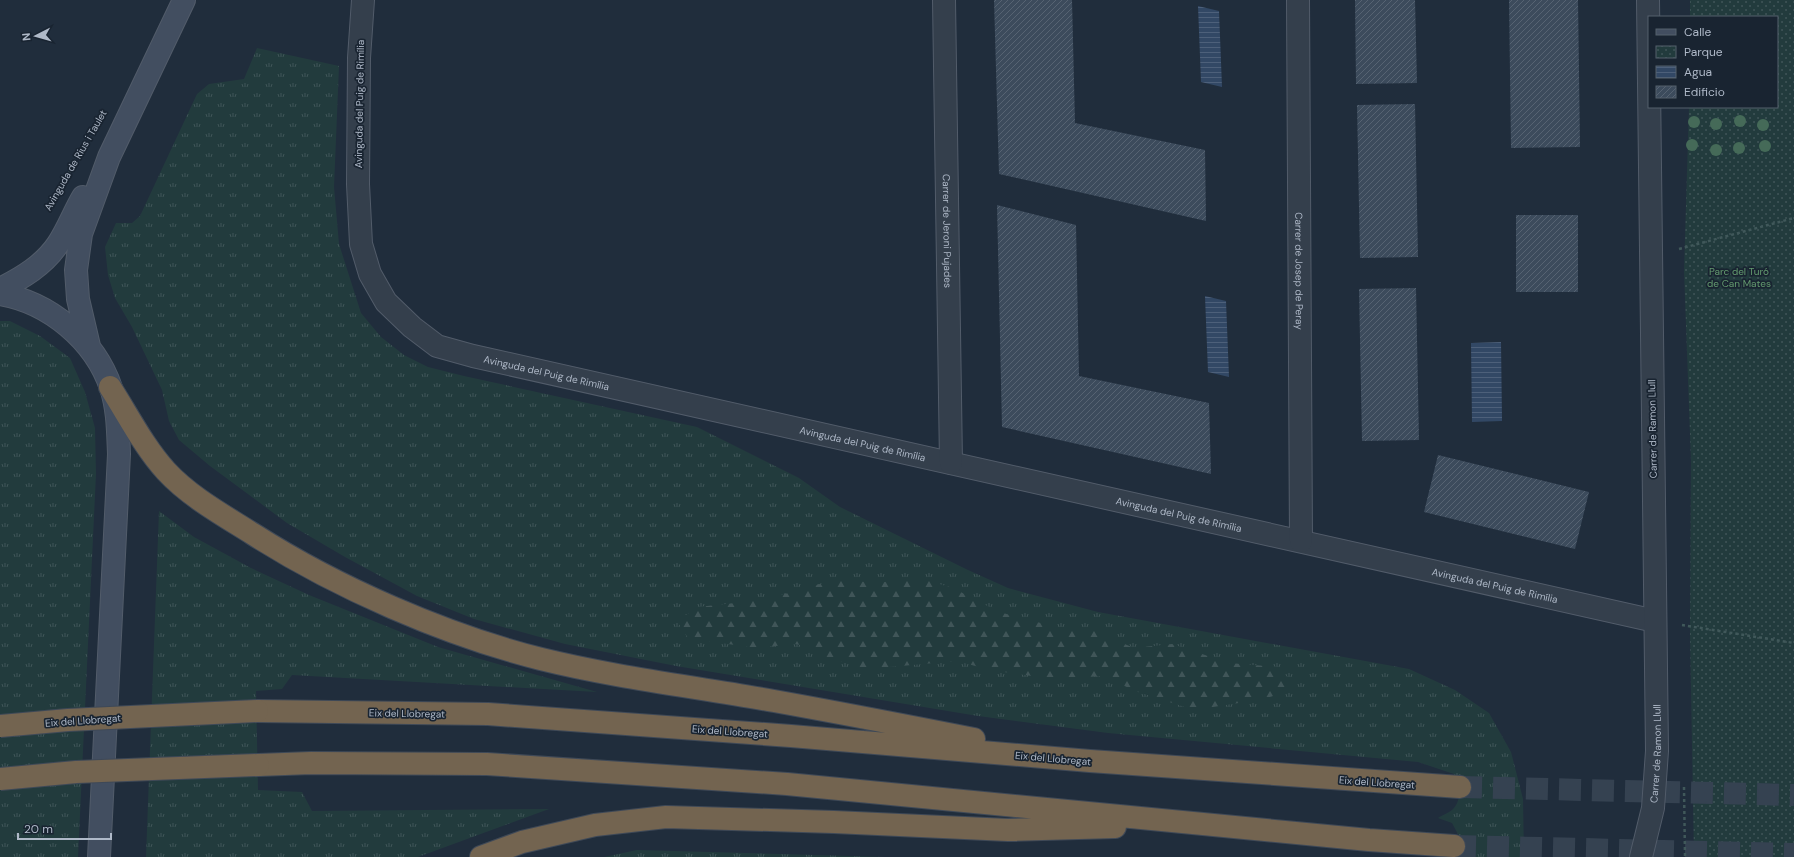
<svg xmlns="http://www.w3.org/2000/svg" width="1794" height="857" viewBox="0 0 1794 857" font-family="'DM Sans',sans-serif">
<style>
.grass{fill:url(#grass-tufts)}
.forest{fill:url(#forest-firs)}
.park{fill:url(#park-dots)}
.water{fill:url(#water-rules)}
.building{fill:url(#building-hatch)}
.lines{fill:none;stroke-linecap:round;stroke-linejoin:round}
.motorway-tunnel{stroke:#354251;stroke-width:22;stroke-dasharray:22 11;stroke-linecap:butt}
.minor-casing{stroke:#525c6a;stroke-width:24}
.secondary-casing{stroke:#525c6a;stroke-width:24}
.motorway-casing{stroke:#3f4957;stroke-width:24}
.path{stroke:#40585a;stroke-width:2.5;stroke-dasharray:3 3;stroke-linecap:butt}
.minor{stroke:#343f4c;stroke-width:22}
.secondary{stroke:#424e60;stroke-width:22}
.motorway{stroke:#736450;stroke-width:22}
.motorway-bridge-casing{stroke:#3f4957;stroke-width:24;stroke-linecap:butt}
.motorway-bridge{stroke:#736450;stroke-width:22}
.tree{fill:#456a58}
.labels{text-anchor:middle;stroke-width:3.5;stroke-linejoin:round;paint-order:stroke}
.street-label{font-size:10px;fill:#afb9c8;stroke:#192431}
.park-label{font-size:10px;fill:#649b6f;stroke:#192431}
</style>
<defs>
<pattern id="grass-tufts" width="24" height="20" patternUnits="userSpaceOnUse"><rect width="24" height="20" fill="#223b3d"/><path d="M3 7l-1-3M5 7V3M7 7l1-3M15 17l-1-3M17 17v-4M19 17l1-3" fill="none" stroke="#405558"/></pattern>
<pattern id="forest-firs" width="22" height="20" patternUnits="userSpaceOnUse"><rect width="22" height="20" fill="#223b3d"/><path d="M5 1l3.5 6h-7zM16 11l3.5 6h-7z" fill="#405558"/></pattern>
<pattern id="park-dots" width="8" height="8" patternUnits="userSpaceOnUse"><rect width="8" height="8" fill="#223b3d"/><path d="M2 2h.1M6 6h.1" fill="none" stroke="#405558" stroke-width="1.8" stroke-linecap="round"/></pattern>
<pattern id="water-rules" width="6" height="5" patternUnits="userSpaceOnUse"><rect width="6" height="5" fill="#324865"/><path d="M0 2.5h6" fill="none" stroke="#4d607a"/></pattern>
<pattern id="building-hatch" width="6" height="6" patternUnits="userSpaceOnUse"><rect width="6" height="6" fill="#3c4b5c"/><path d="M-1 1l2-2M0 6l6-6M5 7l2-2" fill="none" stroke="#566372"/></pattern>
</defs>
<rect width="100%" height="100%" fill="#202d3c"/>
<path class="grass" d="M257,48L339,66L334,187L339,244L361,313L381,337L404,355L428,367L464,376L697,427L799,478L840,507L968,570L1008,588L1098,612L1409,669L1455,690L1489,713L1511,752L1523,799L1524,857H1454L1459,836L1452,823L1438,818C1442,815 1449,813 1452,810C1463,800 1459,785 1454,774L1418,762L1108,733L978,716L676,666L565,644L474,619L417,596L345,557L287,523L210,466L179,440L169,421L162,390L132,327L115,298L108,275L105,247L116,223H132L140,216L197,94L209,84L244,79Z
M0,321H10L40,336L70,358L85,392L95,428L96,474L78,857H0Z
M159,511L194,537L251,568L309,595L438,647L597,692L292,675L282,689L256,691L258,790L302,792L312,811L549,809L418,857H146Z
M637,850L885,857H604Z"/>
<path class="forest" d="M919,578L953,588L999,612L1060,628L1092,630L1134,648L1172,644L1229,663L1278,667L1297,688L1264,699L1194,710L1135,691L1104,676L1053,679L990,670L957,661L867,669L827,657L797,644L755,648L688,638L677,621L698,607L744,602L789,593L837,579L876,583Z"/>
<path class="park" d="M1690,0H1794V857H1694L1690,634L1691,461L1684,271L1689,107H1777V17H1690Z"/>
<path class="water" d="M1198,6L1219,11L1222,87L1201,82Z
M1205,296L1226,301L1229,377L1208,372Z
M1501,342L1502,421L1472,422L1471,343Z"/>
<path class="building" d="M994,0H1072L1075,123L1205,150L1206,221L999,174Z
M1355,0H1415L1417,83L1356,84Z
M1509,0H1578L1580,147L1511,148Z
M1415,104L1418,257L1360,258L1357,105Z
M997,205L1076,225L1079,376L1209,403L1211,474L1002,427Z
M1516,215H1578V292H1516Z
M1416,288L1419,440L1362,441L1359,289Z
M1438,455L1589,492L1575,549L1424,512Z"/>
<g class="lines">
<path class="motorway-tunnel" d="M1460,787L1794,795
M1454,846L1794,854"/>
<g class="minor-casing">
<g id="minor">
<path id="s1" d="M363,0L359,58L358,184L361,244L370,274L386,302L412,327L437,346L473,356L1655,621"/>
<path id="s2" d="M944,0L951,463"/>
<path id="s3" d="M1298,0L1301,541"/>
<path id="s4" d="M1641,857L1653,808L1657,751L1648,0"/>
</g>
</g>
<g class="secondary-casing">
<path id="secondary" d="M0,289C22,278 44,265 58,244C68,229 74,212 83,197
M0,294C49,302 95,340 111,388C118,409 118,431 119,454L99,857
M89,346L78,299L76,270L81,234L109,157L184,0"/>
</g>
<g class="motorway-casing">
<path id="motorway" d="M110,387C128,415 144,447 166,471C190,497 223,515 253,534C336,587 445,635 541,659C618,678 697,687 774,701C841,713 908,726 974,739
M257,711L488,714L791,736L1090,761L1460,787
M258,765L311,763L487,764L787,784L1369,840L1454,846
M481,857L522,842L595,825L666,817L834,822L1008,830L1115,827"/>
</g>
<path class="path" d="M69,173L77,158
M1679,249L1794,218
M1682,625L1794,643
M1684,787L1685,857"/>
<use href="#minor" class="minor"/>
<use href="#secondary" class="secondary"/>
<use href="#motorway" class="motorway"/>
<g class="motorway-bridge-casing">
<path id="motorway-bridge" d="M0,726L68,720L257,711
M0,779L76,772L258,765"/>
</g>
<use href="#motorway-bridge" class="motorway-bridge"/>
</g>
<g class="tree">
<circle cx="1740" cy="121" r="6"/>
<circle cx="1694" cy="122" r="6"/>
<circle cx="1716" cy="124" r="6"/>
<circle cx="1763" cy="125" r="6"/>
<circle cx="1692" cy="145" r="6"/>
<circle cx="1765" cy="146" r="6"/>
<circle cx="1739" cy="148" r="6"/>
<circle cx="1716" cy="150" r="6"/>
</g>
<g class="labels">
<g class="street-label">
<text transform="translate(359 104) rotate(-89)" y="4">Avinguda del Puig de Rimília</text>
<text transform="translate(75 160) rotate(-60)" y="4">Avinguda de Rius i Taulet</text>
<text dy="4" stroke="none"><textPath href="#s2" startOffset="231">Carrer de Jeroni Pujades</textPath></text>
<text dy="4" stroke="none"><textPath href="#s3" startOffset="271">Carrer de Josep de Peray</textPath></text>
<text dy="4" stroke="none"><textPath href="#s1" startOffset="488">Avinguda del Puig de Rimília</textPath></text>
<text transform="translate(1652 429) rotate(-91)" y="4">Carrer de Ramon Llull</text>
<text dy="4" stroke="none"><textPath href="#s1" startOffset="812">Avinguda del Puig de Rimília</textPath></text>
<text dy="4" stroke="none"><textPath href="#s1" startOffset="1136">Avinguda del Puig de Rimília</textPath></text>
<text dy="4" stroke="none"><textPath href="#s1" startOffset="1460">Avinguda del Puig de Rimília</textPath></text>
<text transform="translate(407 713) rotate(1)" y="4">Eix del Llobregat</text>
<text transform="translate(83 720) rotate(-4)" y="4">Eix del Llobregat</text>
<text transform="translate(730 731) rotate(4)" y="4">Eix del Llobregat</text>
<text dy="4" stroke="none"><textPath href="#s4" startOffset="105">Carrer de Ramon Llull</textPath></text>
<text transform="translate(1053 758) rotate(5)" y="4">Eix del Llobregat</text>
<text transform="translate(1377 782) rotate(4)" y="4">Eix del Llobregat</text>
</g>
<g class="park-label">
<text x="1739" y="275">Parc del Turó<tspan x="1739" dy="12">de Can Mates</tspan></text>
</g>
</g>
<rect x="1648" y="16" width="130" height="92" fill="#192431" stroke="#55606d"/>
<rect x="1656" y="29" width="20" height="6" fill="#424e60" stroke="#55606d"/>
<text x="1684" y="36" font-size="12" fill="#afb9c8">Calle</text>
<rect x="1656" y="46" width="20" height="12" fill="url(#park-dots)" stroke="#55606d"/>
<text x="1684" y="56" font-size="12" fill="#afb9c8">Parque</text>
<rect x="1656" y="66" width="20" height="12" fill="url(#water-rules)" stroke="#55606d"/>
<text x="1684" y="76" font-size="12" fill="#afb9c8">Agua</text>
<rect x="1656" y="86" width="20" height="12" fill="url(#building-hatch)" stroke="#55606d"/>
<text x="1684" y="96" font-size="12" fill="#afb9c8">Edificio</text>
<g transform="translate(36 36) rotate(264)" stroke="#192431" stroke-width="3" paint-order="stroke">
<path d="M0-3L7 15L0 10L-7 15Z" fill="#afb9c8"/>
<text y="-6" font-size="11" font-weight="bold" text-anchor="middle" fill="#afb9c8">N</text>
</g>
<path d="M18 833v6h93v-6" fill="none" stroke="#afb9c8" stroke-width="2"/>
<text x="24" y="833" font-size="12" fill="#afb9c8" stroke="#192431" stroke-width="3" paint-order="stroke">20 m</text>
</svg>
